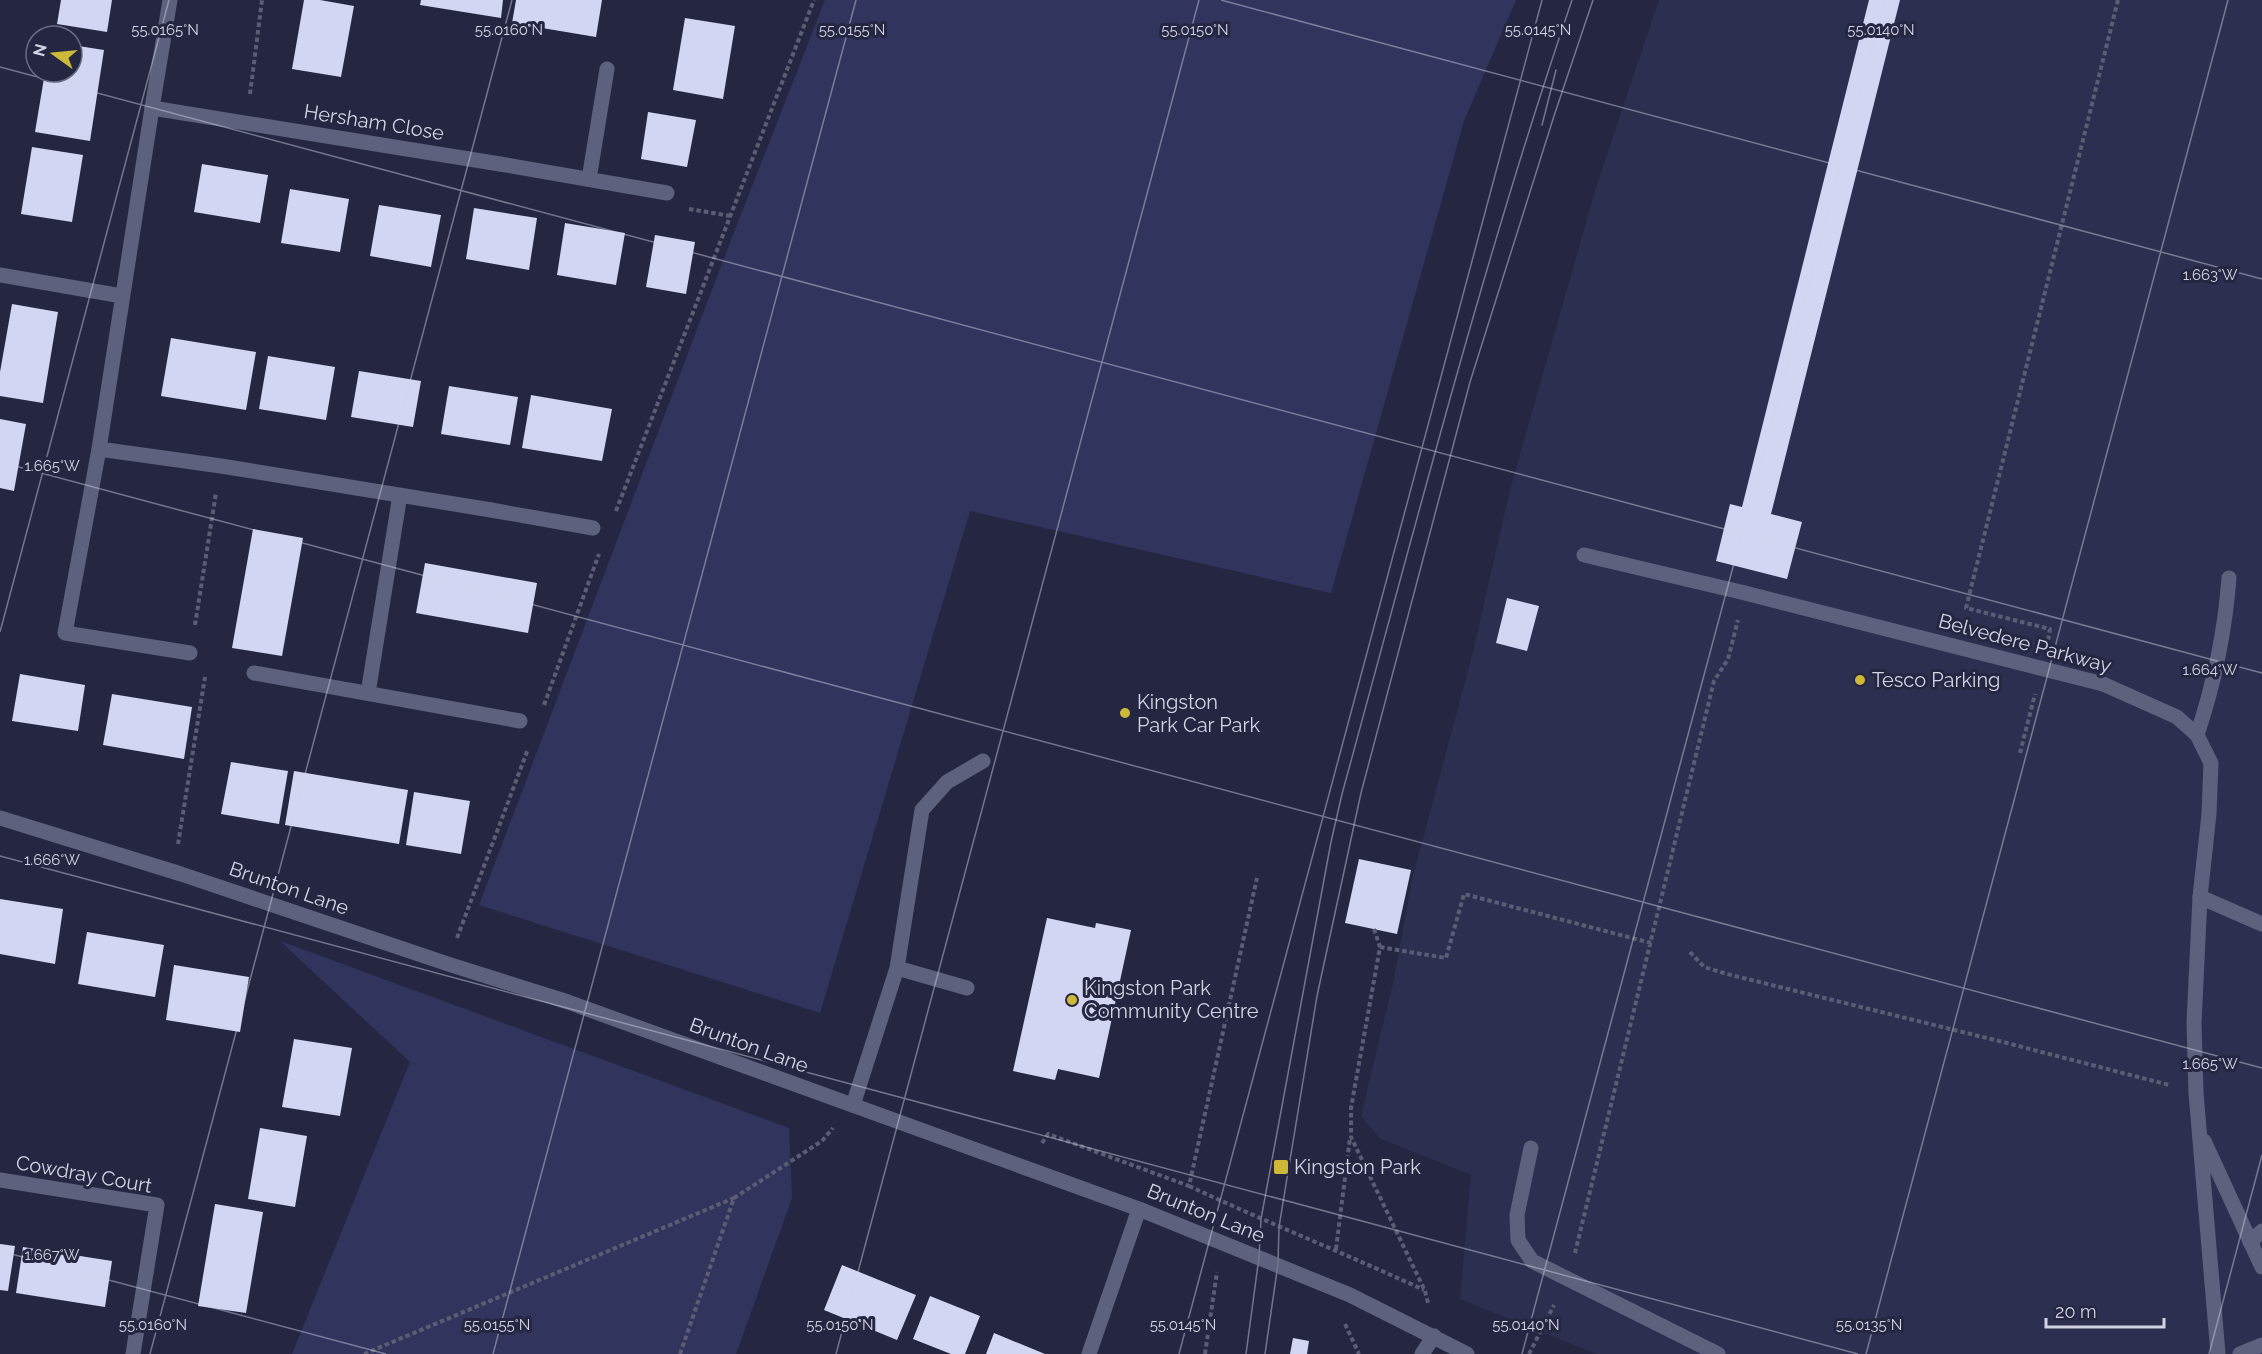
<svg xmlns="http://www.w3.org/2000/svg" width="2262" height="1354" viewBox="0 0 2262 1354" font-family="Raleway,sans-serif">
	<rect width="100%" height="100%" fill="#252742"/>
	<path fill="#2d2f50" d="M 1659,0 L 2262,0 L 2262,1354 L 1597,1354 L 1460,1299 L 1471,1175 L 1379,1138 L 1361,1116 L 1394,979 L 1412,880 L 1473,652 L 1510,490 L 1595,191 Z"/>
	<path fill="#31345c" d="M 825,0 L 1516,0 L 1464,121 L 1331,593 L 970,511 L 820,1013 L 479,905 L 724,258 Z
		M 280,941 L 789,1128 L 792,1198 L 736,1354 L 292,1354 L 410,1062 Z"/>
	<path fill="#d2d6f3" d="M 61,0 L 112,0 L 107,32 L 57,24 Z
		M 304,0 L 320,0 L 354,6 L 341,77 L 292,69 Z
		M 421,0 L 503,0 L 501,18 L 420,5 Z
		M 516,0 L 602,0 L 596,37 L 512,23 Z
		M 1869,0 L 1900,0 L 1771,514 L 1802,522 L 1787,579 L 1716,561 L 1730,504 L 1742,507 Z
		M 685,18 L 735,26 L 723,99 L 673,90 Z
		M 72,45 L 104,50 L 90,141 L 35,132 L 45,72 L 72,72 Z
		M 648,112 L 696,120 L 687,167 L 641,159 Z
		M 32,147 L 83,155 L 72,222 L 21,214 Z
		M 202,164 L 268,175 L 260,223 L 194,212 Z
		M 290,189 L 349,199 L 340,252 L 281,243 Z
		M 379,205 L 441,215 L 431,267 L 370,256 Z
		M 474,208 L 537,218 L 529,270 L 466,259 Z
		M 565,223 L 625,233 L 616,285 L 557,275 Z
		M 655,235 L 695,242 L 686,294 L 646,287 Z
		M 12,304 L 58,312 L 43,403 L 0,396 L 0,372 Z
		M 171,338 L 256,352 L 246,410 L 161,396 Z
		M 268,356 L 335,367 L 326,420 L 259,409 Z
		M 359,371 L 421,381 L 413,427 L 351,417 Z
		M 449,386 L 518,397 L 510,445 L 441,434 Z
		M 531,395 L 612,409 L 602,461 L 522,448 Z
		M 0,419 L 26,424 L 14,491 L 0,488 Z
		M 253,529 L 303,538 L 282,656 L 232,648 Z
		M 425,563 L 537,583 L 528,633 L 416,613 Z
		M 1507,598 L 1539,606 L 1527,651 L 1496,643 Z
		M 20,674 L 85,685 L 78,731 L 12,721 Z
		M 112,694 L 192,707 L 184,759 L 103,745 Z
		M 231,762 L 288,771 L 279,824 L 221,814 Z
		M 294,771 L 408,790 L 399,844 L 285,825 Z
		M 414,792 L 470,801 L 461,854 L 406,845 Z
		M 1359,859 L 1411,870 L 1397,934 L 1345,923 Z
		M 0,899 L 63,909 L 55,964 L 0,954 Z
		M 1047,918 L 1095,928 L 1096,923 L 1131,930 L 1099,1078 L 1058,1069 L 1055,1080 L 1013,1071 Z
		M 87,932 L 164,945 L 155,997 L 78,984 Z
		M 174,965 L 249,977 L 240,1032 L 166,1020 Z
		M 294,1039 L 352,1048 L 340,1116 L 282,1107 Z
		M 260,1128 L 307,1136 L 295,1207 L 248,1199 Z
		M 215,1204 L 263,1212 L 246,1313 L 198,1306 Z
		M 0,1244 L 15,1246 L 8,1291 L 0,1290 Z
		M 23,1247 L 112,1261 L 105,1307 L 16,1293 Z
		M 842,1265 L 916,1295 L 897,1340 L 824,1310 Z
		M 930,1296 L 980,1316 L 965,1354 L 951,1354 L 913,1339 Z
		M 994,1333 L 1045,1354 L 986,1354 Z
		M 1293,1338 L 1309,1341 L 1307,1354 L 1290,1354 Z"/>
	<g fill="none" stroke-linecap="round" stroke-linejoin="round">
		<path stroke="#5b5d75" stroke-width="4" stroke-dasharray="4.5 3" stroke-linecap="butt" d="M 250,94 L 262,0
			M 689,209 L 730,216
			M 616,511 L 814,0
			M 195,625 L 216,493
			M 2048,640 L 2050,629 L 1966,608 L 2118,0
			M 544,705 L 599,554
			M 2020,753 L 2035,694
			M 178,844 L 205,677
			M 1374,929 L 1380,947 L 1351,1108 L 1351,1137 L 1425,1291 L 1428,1303
			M 457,938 L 528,749
			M 1380,947 L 1446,958 L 1464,894 L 1651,943
			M 1690,952 L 1704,967 L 1727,974 L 2003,1042 L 2169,1085
			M 1042,1143 L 1048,1134 L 1189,1186 L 1257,878
			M 1189,1186 C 1266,1222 1346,1254 1424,1290
			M 1336,1249 L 1350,1138
			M 1575,1253 L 1714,681 L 1728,659 L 1738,620
			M 1345,1324 L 1359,1354
			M 364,1354 L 734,1198
			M 680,1354 L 734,1198 L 822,1141 L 833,1128
			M 1205,1354 L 1217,1272
			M 1529,1354 L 1554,1305"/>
		<path stroke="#5d617d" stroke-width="15" d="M 152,108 L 170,0
			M 500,164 L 667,193
			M 589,179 L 607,69
			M 99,449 L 65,633 L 190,653
			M 491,510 L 593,528
			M 1584,555 L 1745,593 L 2103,684
			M 2197,735 C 2214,684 2225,632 2229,578
			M 2200,897 L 2262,924
			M 1531,1148 L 1517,1215 L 1518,1240 L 1532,1261 L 1718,1354
			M 2250,1242 L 2262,1231
			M 1089,1354 L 1139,1209
			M 1422,1354 L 1434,1336"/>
		<path stroke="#5d617d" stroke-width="15" d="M 0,275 L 122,296
			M 491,510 L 221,466 L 99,449 L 152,108 L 500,164
			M 254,673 L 520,721
			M 2103,684 L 2177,717 L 2197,735 L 2211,763 L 2209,814 L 2200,897 L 2194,1023 L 2196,1093 L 2218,1354
			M 368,693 L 400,495
			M 897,968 L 967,988
			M 853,1105 L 897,968 L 922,810 L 947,782 L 983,761
			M 2204,1141 L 2262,1267
			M 0,1180 L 157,1205 L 133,1354
			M 2240,1354 L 2262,1345"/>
		<path stroke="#5d617d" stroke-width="15" d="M 0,818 L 181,874 L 448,964 L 568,1002 L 1139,1209 L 1350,1295 L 1467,1354"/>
		<path stroke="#74768d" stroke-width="1.5" d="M 1542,125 L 1556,70
			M 1246,1354 L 1259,1257 L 1261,1219 L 1331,842 L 1342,794 C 1415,528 1483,261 1572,0
			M 1265,1354 L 1278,1264 L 1279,1227 L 1317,996 L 1361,793 L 1470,382 L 1554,116 L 1593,0"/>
	</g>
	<path fill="none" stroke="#d2d4e6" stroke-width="1.5" stroke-opacity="0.45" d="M 1221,0 L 2262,279M 0,67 L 2262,673M 0,462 L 2262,1068M 0,632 L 169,0M 0,856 L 1858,1354M 0,1251 L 386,1354M 150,1354 L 512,0M 493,1354 L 856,0M 836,1354 L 1199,0M 1179,1354 L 1542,0M 1522,1354 L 1885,0M 1866,1354 L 2228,0M 2209,1354 L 2262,1155"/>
	<g fill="#ceb837" stroke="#252742" stroke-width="2">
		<circle cx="1860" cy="680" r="6"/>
		<circle cx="1125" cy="713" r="6"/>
		<circle cx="1072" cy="1000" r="6"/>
		<rect x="1273" y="1159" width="16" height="16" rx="3"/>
	</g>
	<g text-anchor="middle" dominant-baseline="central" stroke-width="6" stroke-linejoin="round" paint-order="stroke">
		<g font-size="20" fill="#d2d4e6" stroke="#252742">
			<text transform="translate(374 122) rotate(9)">Hersham Close</text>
			<text transform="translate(2025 643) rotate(15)">Belvedere Parkway</text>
			<text transform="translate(289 888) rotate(19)">Brunton Lane</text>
			<text transform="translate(749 1045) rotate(20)">Brunton Lane</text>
			<text transform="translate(84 1174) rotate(10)">Cowdray Court</text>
			<text transform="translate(1206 1213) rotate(22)">Brunton Lane</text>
		</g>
		<g font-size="20" fill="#d2d4e6" stroke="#252742" text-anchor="start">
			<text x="1872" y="680">Tesco Parking</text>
			<text x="1137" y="702">Kingston<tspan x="1137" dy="23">Park Car Park</tspan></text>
			<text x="1084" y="988">Kingston Park<tspan x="1084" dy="23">Community Centre</tspan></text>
			<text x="1294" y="1167">Kingston Park</text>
		</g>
	</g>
	<g font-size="15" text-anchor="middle" fill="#d2d4e6" stroke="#252742" stroke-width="6" stroke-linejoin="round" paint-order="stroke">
		<text x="1538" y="35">55.0145°N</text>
		<text x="1881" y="35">55.0140°N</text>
		<text x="165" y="35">55.0165°N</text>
		<text x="509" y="35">55.0160°N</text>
		<text x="852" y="35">55.0155°N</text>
		<text x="1195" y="35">55.0150°N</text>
		<text x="2210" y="280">1.663°W</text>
		<text x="52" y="471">1.665°W</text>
		<text x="2210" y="675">1.664°W</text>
		<text x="52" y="865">1.666°W</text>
		<text x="2210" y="1069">1.665°W</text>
		<text x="52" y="1260">1.667°W</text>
		<text x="153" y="1330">55.0160°N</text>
		<text x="497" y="1330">55.0155°N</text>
		<text x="840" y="1330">55.0150°N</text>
		<text x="1183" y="1330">55.0145°N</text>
		<text x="1526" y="1330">55.0140°N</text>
		<text x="1869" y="1330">55.0135°N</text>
	</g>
	<g transform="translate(54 54) rotate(285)"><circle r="28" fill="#252742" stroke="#6a6c84" stroke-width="1.5"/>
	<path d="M0-4.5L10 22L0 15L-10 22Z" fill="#ceb837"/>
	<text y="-9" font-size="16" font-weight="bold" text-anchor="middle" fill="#d2d4e6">N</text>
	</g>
	<path d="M2046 1318v9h118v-9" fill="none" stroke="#d2d4e6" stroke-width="3"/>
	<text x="2055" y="1318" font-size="18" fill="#d2d4e6" stroke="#252742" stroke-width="4.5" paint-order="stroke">20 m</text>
</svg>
